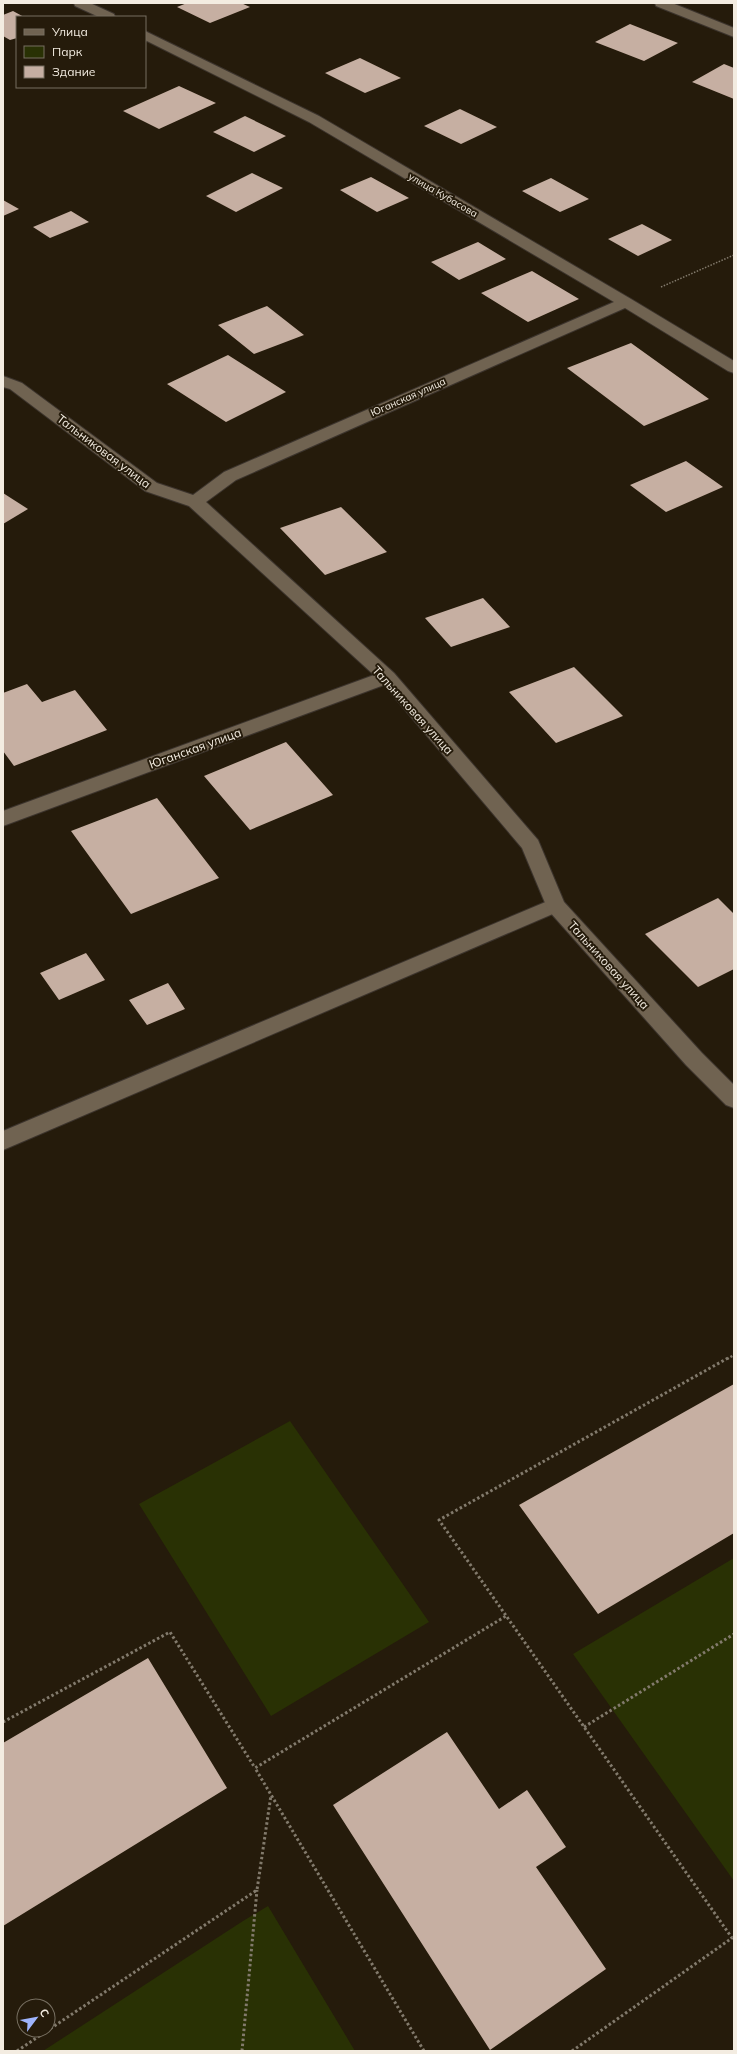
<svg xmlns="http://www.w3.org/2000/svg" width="737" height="2054" viewBox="0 0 737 2054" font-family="Mulish,sans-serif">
	<rect width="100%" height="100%" fill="#251b0b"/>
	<path fill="#293104" d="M 290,1421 L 429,1622 L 271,1716 L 139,1504 Z
		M 734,1558 L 734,1881 L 573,1654 Z
		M 268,1906 L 355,2051 L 43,2051 L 243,1921 Z"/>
	<path fill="#c6afa2" d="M 187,3 L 241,3 L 250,7 L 210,23 L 177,7 Z
		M 13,11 L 24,17 L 17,17 L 17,38 L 10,40 L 3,36 L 3,15 Z
		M 630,24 L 678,43 L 644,61 L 595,42 Z
		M 360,58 L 401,78 L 365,93 L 325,73 Z
		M 724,64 L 734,68 L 734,99 L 692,82 Z
		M 179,86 L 216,103 L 159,129 L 123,111 Z
		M 460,109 L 497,127 L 461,144 L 424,126 Z
		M 245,116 L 286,136 L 254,152 L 213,132 Z
		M 252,173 L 283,188 L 236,212 L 206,196 Z
		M 371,177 L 409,198 L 377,212 L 340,190 Z
		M 551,178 L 589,199 L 560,212 L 522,191 Z
		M 3,200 L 19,209 L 3,216 Z
		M 71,211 L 89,222 L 50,238 L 33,227 Z
		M 642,224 L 672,240 L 638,256 L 608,239 Z
		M 478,242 L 506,259 L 459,280 L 431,262 Z
		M 532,271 L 579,299 L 528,322 L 481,293 Z
		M 267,306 L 304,335 L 254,354 L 218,325 Z
		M 631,343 L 709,399 L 644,426 L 567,368 Z
		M 228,355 L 286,392 L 226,422 L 167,384 Z
		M 686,461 L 723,487 L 666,512 L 630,485 Z
		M 3,493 L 28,509 L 3,524 Z
		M 341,507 L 387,552 L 325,575 L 280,528 Z
		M 483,598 L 510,627 L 451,647 L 425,618 Z
		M 574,667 L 623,716 L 556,743 L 509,692 Z
		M 27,684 L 42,702 L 75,690 L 107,730 L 14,766 L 3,751 L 3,693 Z
		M 286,742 L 333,795 L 250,830 L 204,776 Z
		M 157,798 L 219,878 L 131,914 L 71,831 Z
		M 718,898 L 734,914 L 734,969 L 698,987 L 645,934 Z
		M 86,953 L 105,980 L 59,1000 L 40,973 Z
		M 168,983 L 185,1009 L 147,1025 L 129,1000 Z
		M 734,1384 L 734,1533 L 598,1614 L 519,1505 Z
		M 148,1658 L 227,1788 L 3,1926 L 3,1743 Z
		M 447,1732 L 499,1809 L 527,1790 L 566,1847 L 536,1867 L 606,1969 L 490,2050 L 333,1805 Z"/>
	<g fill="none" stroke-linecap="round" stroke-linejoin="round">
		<g stroke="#3c342d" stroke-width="2">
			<path id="lane" d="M 555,898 L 562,900 L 565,905 L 562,910 L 3,1150 L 3,1131 Z"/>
		</g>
		<g stroke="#3c342d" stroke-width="2">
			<path id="street" d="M 74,3 L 90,3 L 114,14 L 115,17 L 99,17 L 75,6 Z
				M 655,3 L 672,3 L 734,28 L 734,37 L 656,6 Z
				M 145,31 L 319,116 L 631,299 L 734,361 L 734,373 L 728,371 L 625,308 L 236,480 L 206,502 L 394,673 L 538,840 L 564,902 L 702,1053 L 734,1085 L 734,1108 L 726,1105 L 686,1065 L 548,910 L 522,848 L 384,685 L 3,826 L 3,811 L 374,675 L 189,506 L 145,491 L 10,389 L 3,387 L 3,376 L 22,383 L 157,483 L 193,495 L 224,472 L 614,302 L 309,122 L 145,40 Z"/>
		</g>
		<path stroke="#827a6c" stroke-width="1.5" stroke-dasharray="1.5 1.5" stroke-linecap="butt" d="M 661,287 L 734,255"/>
		<path stroke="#827a6c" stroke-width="2.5" stroke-dasharray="2 2" stroke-linecap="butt" d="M 727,1359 L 734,1355"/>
		<path stroke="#827a6c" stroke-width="3" stroke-dasharray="2.5 2.5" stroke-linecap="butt" d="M 728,1358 L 439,1520 L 732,1938 L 734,1937
			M 3,1722 L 170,1632 L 255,1768
			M 584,1727 L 734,1634
			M 17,2051 L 257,1890 L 271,1795
			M 242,2051 L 257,1890
			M 424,2051 L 255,1768 L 506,1616
			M 572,2051 L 732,1938"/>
		<use href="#lane" fill="#706351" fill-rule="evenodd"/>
		<use href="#street" fill="#706351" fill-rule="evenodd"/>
	</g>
	<g text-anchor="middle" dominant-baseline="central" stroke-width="4" stroke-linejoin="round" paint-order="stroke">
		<g font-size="10" fill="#f3ece1" stroke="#251b0b">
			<text transform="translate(443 195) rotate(30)">улица Кубасова</text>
			<text transform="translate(408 397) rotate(-24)">Юганская улица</text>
		</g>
		<g font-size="12" fill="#f3ece1" stroke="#251b0b">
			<text transform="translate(104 451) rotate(37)">Тальниковая улица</text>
			<text transform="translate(413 710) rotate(48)">Тальниковая улица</text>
			<text transform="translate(195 748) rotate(-20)">Юганская улица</text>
			<text transform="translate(609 965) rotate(48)">Тальниковая улица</text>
		</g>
	</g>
	<rect width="737" height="2054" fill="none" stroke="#f3ece1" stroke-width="8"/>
	<rect x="16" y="16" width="130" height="72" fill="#251b0b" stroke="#776f61"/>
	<rect x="24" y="29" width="20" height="6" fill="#706351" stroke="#776f61"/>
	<text x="52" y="36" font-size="12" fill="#f3ece1">Улица</text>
	<rect x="24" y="46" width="20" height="12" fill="#293104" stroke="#776f61"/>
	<text x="52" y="56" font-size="12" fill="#f3ece1">Парк</text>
	<rect x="24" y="66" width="20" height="12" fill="#c6afa2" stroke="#776f61"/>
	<text x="52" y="76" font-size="12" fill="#f3ece1">Здание</text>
	<g transform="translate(36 2018) rotate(58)"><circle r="19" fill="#251b0b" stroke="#776f61"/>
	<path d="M0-3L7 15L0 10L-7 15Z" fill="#9eb4fd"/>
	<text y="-6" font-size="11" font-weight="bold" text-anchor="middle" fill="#f3ece1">С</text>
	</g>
</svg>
